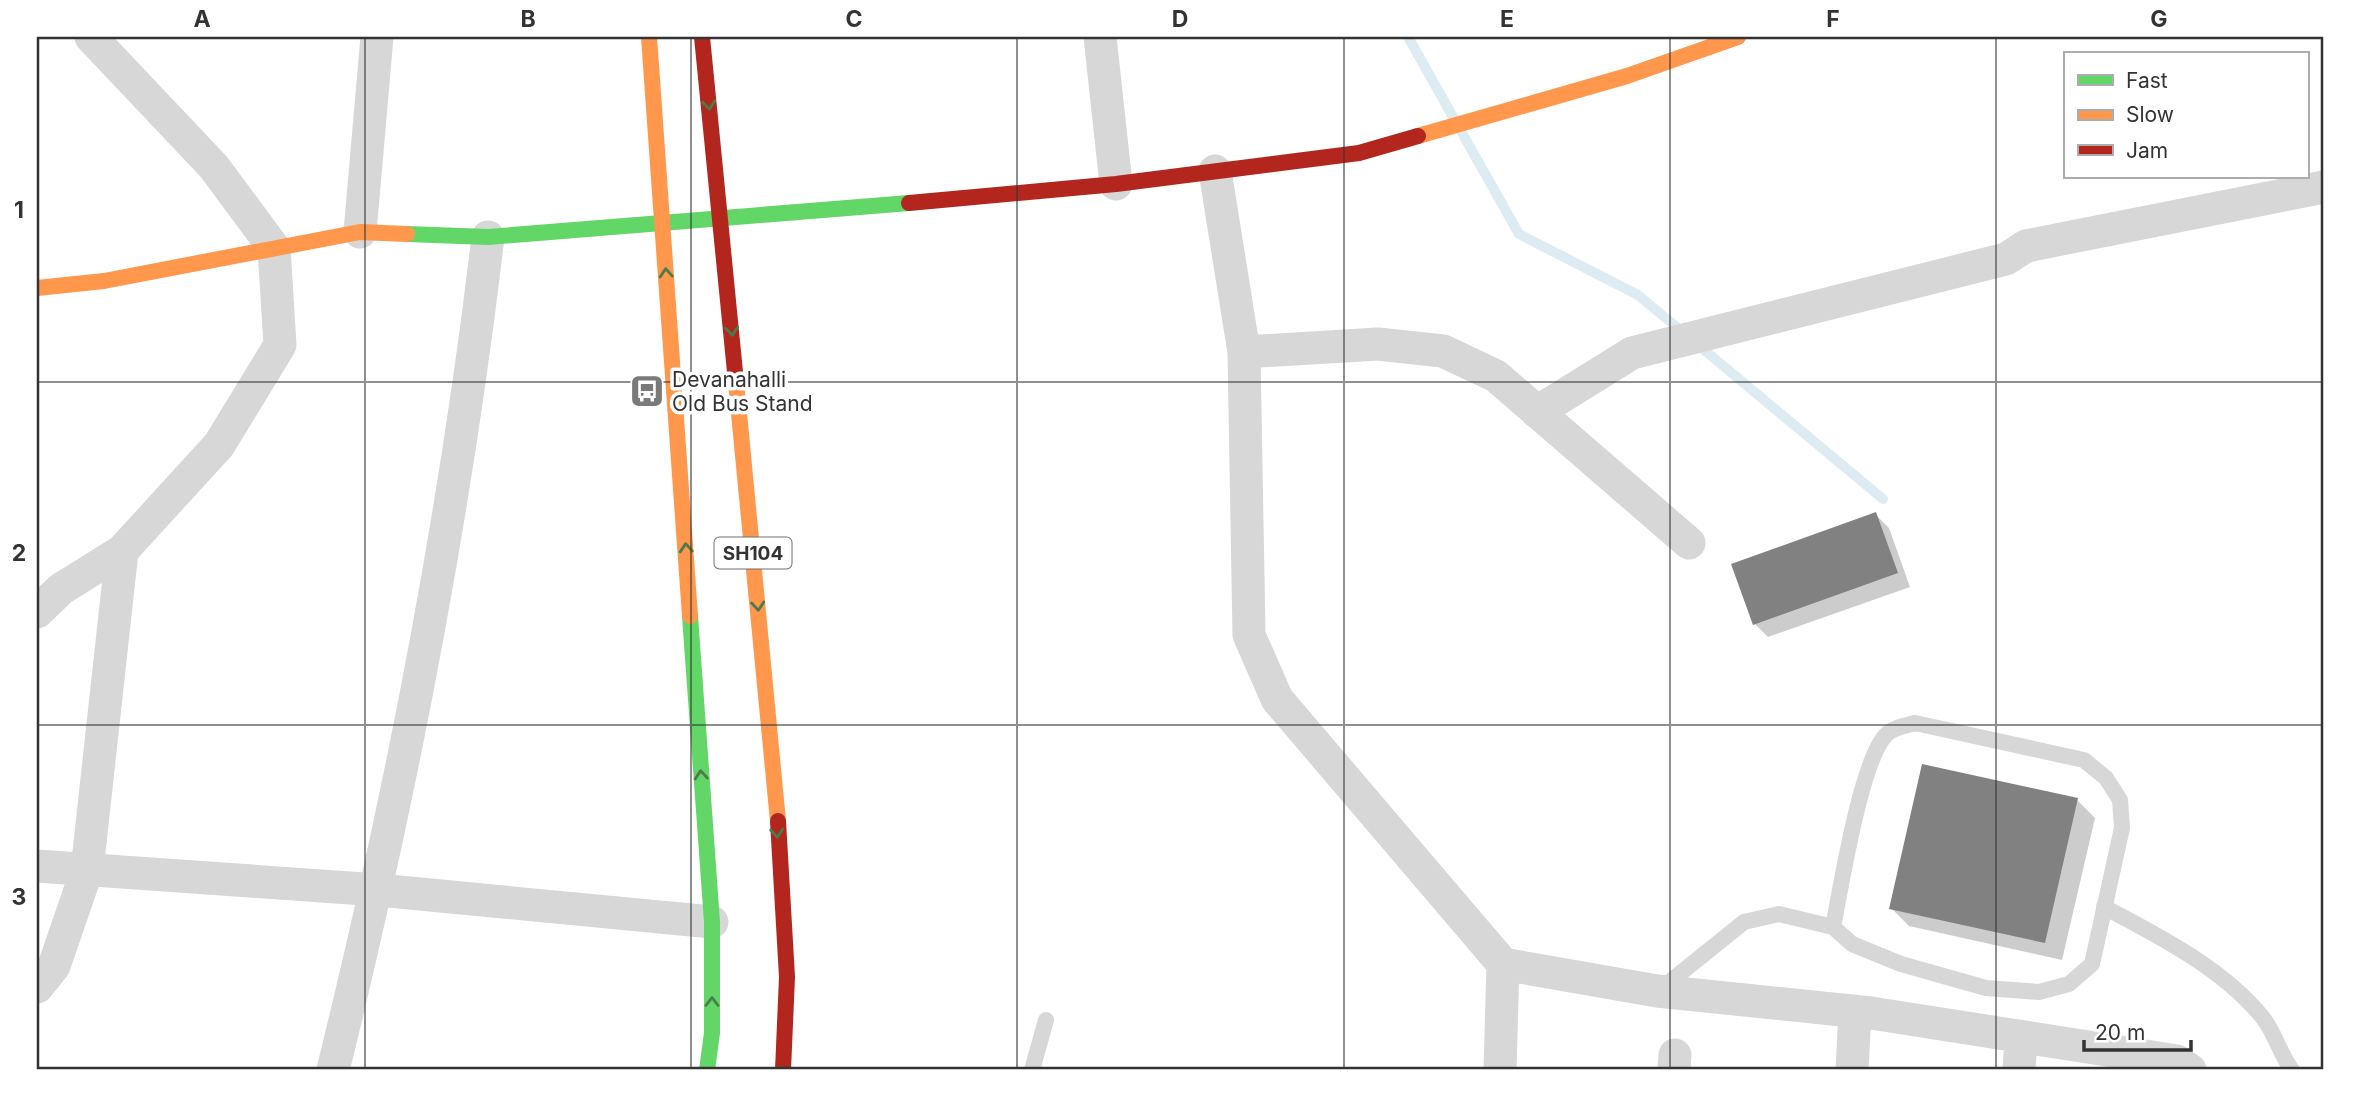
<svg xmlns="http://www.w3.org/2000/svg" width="2361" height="1107" viewBox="0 0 2361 1107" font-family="Inter,sans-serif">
	<rect width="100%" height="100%" fill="#fff"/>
	<path fill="#0003" d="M 1875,514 L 1889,528 L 1910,587 L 1768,637 L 1755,624 Z
		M 2077,800 L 2095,818 L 2062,960 L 1909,926 L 1891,908 Z"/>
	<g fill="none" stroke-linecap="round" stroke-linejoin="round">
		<path stroke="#ddebf3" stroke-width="10" d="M 1408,37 L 1519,234 L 1638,295 L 1685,334
			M 1697,344 L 1883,499"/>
	</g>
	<path fill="#818181" d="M 1876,512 L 1898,573 L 1753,625 L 1731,564 Z
		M 1922,764 L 2078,798 L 2045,943 L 1889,909 Z"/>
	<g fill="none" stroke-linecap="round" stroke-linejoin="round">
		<path stroke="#d7d7d7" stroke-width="16" d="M 2104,907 C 2159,936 2224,969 2263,1018 C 2275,1033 2280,1054 2292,1070
			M 1662,988 L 1744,922 L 1779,914 L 1833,927 L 1852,944 L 1901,964 L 1986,988 L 2039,992 L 2069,984 L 2092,964 L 2122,828 L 2120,800 L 2106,778 L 2084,760 L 1915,723 C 1905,726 1893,727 1886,735 C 1861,760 1841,887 1833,927
			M 1032,1070 L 1046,1020"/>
		<path stroke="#d7d7d7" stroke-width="33" d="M 1100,37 L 1116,184
			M 1215,171 L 1244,352 L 1249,635 L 1277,699 L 1503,964 L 1657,991 L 1871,1013 L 2177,1061 L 2190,1070
			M 360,232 L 377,37
			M 1244,352 L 1378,344 L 1443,351 L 1496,376 L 1689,543
			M 1537,412 L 1632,353 L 2006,259 L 2026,246 L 2324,187
			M 37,612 L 61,589 L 122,551 L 219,445 L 280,345 L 274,248 L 214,167 L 91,37
			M 37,866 L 378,890 L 712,922
			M 37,987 L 54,966 L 87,870 L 122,551
			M 333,1070 C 401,795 455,518 488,237
			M 1500,1070 L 1503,964
			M 1674,1070 L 1675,1055
			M 1852,1070 L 1855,1012
			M 2019,1070 L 2021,1037"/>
		<path stroke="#63d668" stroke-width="16" d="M 407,234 L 488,237 L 909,203
			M 690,616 L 712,922 L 712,1033 L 707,1070"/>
		<path stroke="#ff974d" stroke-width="16" d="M 649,37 L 690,616
			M 1418,136 L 1627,76 L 1738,37
			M 37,288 L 104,281 L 360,232 L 407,234
			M 736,382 L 778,821"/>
		<path stroke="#b3261e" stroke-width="16" d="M 702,37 L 736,382
			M 909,203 L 1116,184 L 1359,153 L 1418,136
			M 778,821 L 787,977 L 783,1070"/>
	</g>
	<defs><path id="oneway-chevron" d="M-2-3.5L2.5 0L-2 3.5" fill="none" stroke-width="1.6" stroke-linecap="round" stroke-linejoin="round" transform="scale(1.75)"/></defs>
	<g stroke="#497c4b">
		<use href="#oneway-chevron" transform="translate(709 105) rotate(84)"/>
		<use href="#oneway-chevron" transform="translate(666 273) rotate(-94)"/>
		<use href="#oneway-chevron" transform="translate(732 331) rotate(84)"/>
		<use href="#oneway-chevron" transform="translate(686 548) rotate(-94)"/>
		<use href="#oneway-chevron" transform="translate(758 606) rotate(85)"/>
		<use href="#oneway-chevron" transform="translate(701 775) rotate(-94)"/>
		<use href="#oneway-chevron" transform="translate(777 833) rotate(85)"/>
		<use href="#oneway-chevron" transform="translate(712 1002) rotate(-90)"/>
	</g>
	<path fill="none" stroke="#333" stroke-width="2" stroke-opacity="0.55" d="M 365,37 L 365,1070M 691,37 L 691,1070M 1017,37 L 1017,1070M 1344,37 L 1344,1070M 1670,37 L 1670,1070M 1996,37 L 1996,1070M 37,382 L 2324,382M 37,725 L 2324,725"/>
	<defs>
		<g id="bus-square" transform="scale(1.75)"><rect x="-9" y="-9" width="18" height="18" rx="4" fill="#7a7a7a" stroke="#fff"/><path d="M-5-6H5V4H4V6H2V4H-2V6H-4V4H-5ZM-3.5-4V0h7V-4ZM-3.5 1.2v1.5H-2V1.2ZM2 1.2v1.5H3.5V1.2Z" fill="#fff"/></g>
	</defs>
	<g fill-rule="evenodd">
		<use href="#bus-square" x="647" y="391"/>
	</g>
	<g text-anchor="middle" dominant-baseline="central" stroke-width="7" stroke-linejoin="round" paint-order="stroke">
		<rect fill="#fff" stroke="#707070" stroke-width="2" x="714.5" y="537.5" width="77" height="31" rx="5"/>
		<g font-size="19" font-weight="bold" fill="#333">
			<text x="753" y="553">SH104</text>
		</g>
		<g font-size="21" fill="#333" stroke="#fff" text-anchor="start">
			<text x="672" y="379">Devanahalli<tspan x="672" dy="24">Old Bus Stand</tspan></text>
		</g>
	</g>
	<rect width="2361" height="1107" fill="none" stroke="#ffffff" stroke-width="77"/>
	<rect x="2064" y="52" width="245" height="126" fill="#ffffff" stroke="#adadad" stroke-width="2"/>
	<rect x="2078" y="75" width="35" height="10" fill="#63d668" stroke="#adadad" stroke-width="2"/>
	<text x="2126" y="88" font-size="21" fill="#333333">Fast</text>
	<rect x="2078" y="110" width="35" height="10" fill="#ff974d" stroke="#adadad" stroke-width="2"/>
	<text x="2126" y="122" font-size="21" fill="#333333">Slow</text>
	<rect x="2078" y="145" width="35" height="10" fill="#b3261e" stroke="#adadad" stroke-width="2"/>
	<text x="2126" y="158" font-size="21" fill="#333333">Jam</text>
	<path d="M2084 1040v10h107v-10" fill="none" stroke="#333333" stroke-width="3.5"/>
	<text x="2095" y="1040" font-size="21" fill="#333333" stroke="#ffffff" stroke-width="5" paint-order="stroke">20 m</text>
	<rect x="38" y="38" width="2284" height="1030" fill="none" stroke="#333" stroke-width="2.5"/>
	<g font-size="23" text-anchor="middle" font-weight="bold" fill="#333">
		<text x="202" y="27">A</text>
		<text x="528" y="27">B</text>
		<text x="854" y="27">C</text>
		<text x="1180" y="27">D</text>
		<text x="1507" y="27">E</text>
		<text x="1833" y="27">F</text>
		<text x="2159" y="27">G</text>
		<text x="19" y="218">1</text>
		<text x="19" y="561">2</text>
		<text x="19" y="905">3</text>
	</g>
</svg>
